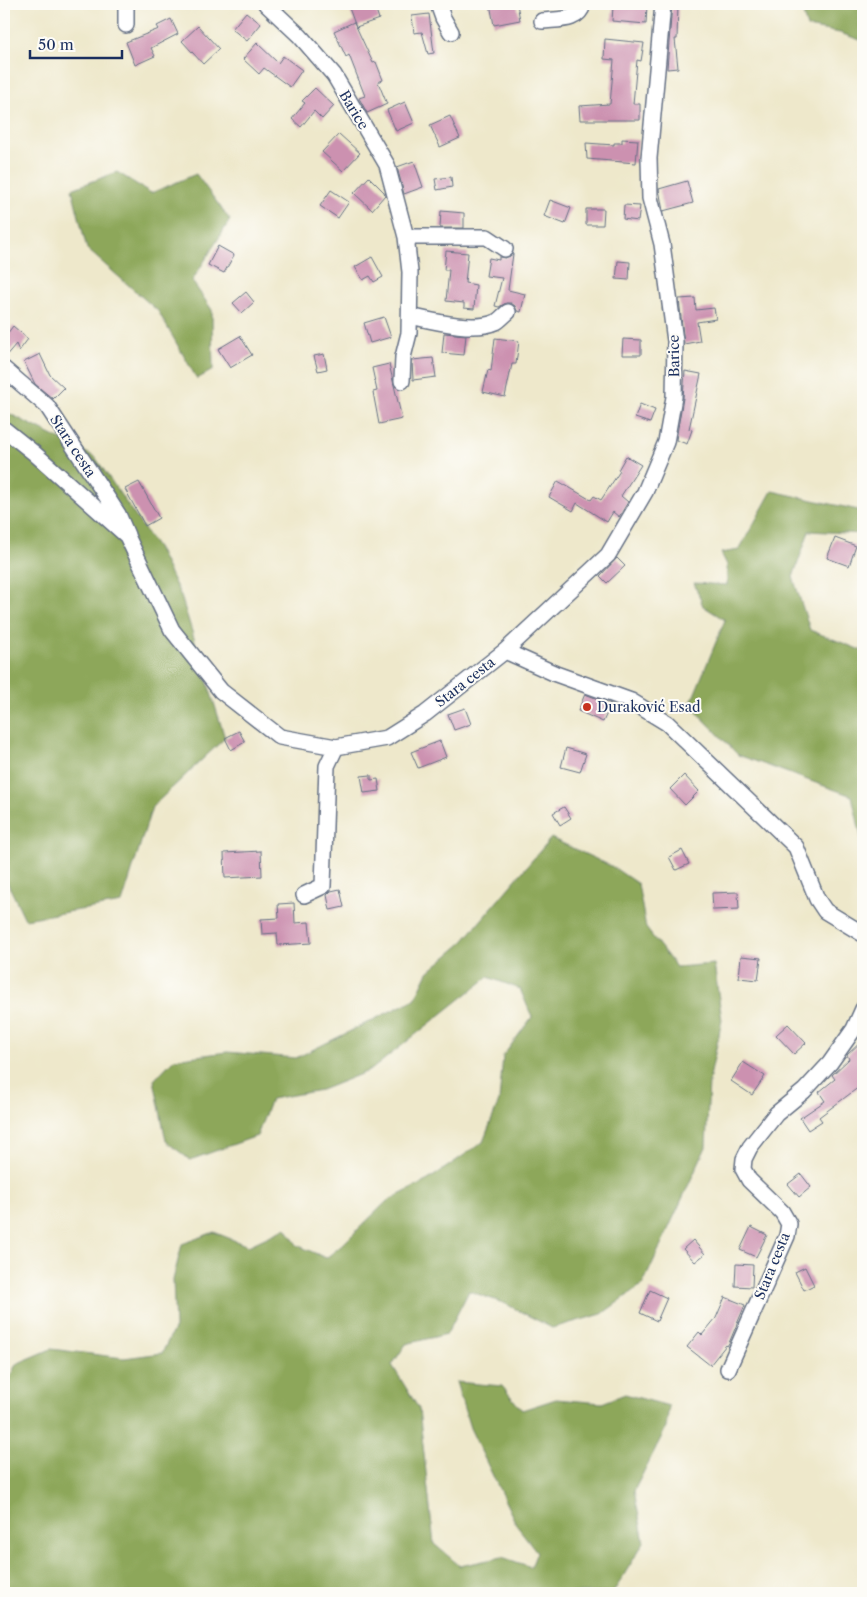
<svg xmlns="http://www.w3.org/2000/svg" width="867" height="1597" viewBox="0 0 867 1597" font-family="'Libre Caslon Text',serif">
	<rect width="100%" height="100%" fill="#fdfcf7"/>
	<filter id="ink" filterUnits="userSpaceOnUse"><feTurbulence type="fractalNoise" baseFrequency=".02" numOctaves="2"/><feDisplacementMap in="SourceGraphic" scale="10" xChannelSelector="R" yChannelSelector="G"/><feConvolveMatrix kernelMatrix="1 2 1 2 8 2 1 2 1" color-interpolation-filters="sRGB"/></filter>
	<filter id="wash" filterUnits="userSpaceOnUse"><feTurbulence type="fractalNoise" baseFrequency=".0096" numOctaves="4" result="noise"/><feDisplacementMap in="SourceGraphic" scale="20" xChannelSelector="R" yChannelSelector="G"/><feGaussianBlur stdDeviation="1.12" result="paint"/><feColorMatrix in="noise" values="0 0 0 0 0 0 0 0 0 0 0 0 0 0 0 0 0 1.4 0 .05"/><feComposite in="paint" operator="in"/></filter>
	<g filter="url(#wash)">
		<rect width="100%" height="100%" fill="#eee8cb"/>
		<path fill="#8da75a" stroke="#546b5c" d="M 800,4 L 863,4 L 863,41 L 840,33 L 807,27 Z
			M 117,172 L 151,193 L 196,174 L 230,220 L 192,281 L 212,310 L 213,370 L 197,379 L 158,311 L 87,249 L 72,189 Z
			M 4,411 L 95,457 L 159,551 L 181,596 L 225,738 L 152,807 L 122,903 L 25,919 L 4,876 Z
			M 772,491 L 863,511 L 863,534 L 809,531 L 793,577 L 810,630 L 863,651 L 863,846 L 852,796 L 738,755 L 690,705 L 725,620 L 703,606 L 694,583 L 727,585 L 727,565 L 721,553 L 739,550 Z
			M 551,838 L 613,867 L 638,884 L 646,928 L 676,967 L 714,964 L 722,1020 L 709,1082 L 706,1147 L 643,1284 L 602,1314 L 552,1328 L 506,1304 L 469,1291 L 447,1334 L 406,1344 L 392,1365 L 419,1409 L 434,1544 L 460,1566 L 502,1557 L 531,1567 L 537,1552 L 517,1526 L 470,1428 L 456,1382 L 502,1386 L 522,1410 L 556,1399 L 602,1403 L 625,1394 L 669,1406 L 666,1428 L 634,1491 L 644,1542 L 613,1593 L 4,1593 L 4,1390 L 16,1364 L 51,1349 L 124,1358 L 162,1353 L 175,1327 L 173,1280 L 182,1244 L 214,1232 L 248,1246 L 286,1228 L 297,1245 L 326,1258 L 341,1246 L 387,1201 L 428,1180 L 483,1142 L 499,1101 L 503,1056 L 532,1017 L 520,989 L 488,977 L 371,1070 L 321,1090 L 271,1099 L 257,1136 L 190,1160 L 166,1141 L 154,1080 L 174,1059 L 227,1052 L 296,1058 L 415,999 L 428,972 L 460,945 Z"/>
		<g id="blocks">
			<path fill="#cc91b0" d="M 361,4 L 374,4 L 379,19 L 356,27 L 349,8 Z
				M 490,4 L 517,4 L 520,20 L 494,25 Z
				M 620,4 L 647,4 L 646,24 L 612,21 L 613,6 L 620,6 Z
				M 672,4 L 678,4 L 677,39 L 675,39 L 678,68 L 667,69 Z
				M 246,12 L 261,24 L 247,41 L 232,29 Z
				M 429,14 L 434,53 L 428,54 L 422,32 L 414,33 L 412,16 Z
				M 171,19 L 178,34 L 151,48 L 155,56 L 135,65 L 126,42 L 159,29 L 157,26 Z
				M 354,22 L 373,63 L 376,62 L 383,80 L 378,82 L 387,104 L 367,113 L 359,98 L 365,96 L 349,55 L 346,57 L 334,31 Z
				M 198,26 L 219,49 L 203,64 L 182,41 Z
				M 605,39 L 644,43 L 641,61 L 637,60 L 633,104 L 640,104 L 640,120 L 580,120 L 579,106 L 610,104 L 614,60 L 604,59 Z
				M 257,43 L 278,63 L 283,56 L 302,70 L 290,87 L 264,68 L 259,74 L 243,59 Z
				M 315,88 L 334,106 L 322,119 L 314,111 L 301,127 L 292,119 L 305,103 L 302,101 Z
				M 405,102 L 414,123 L 396,131 L 387,110 Z
				M 450,116 L 460,138 L 440,147 L 430,125 Z
				M 339,134 L 360,153 L 343,171 L 322,152 Z
				M 622,139 L 638,140 L 636,163 L 587,159 L 586,143 L 614,145 L 614,143 L 622,143 Z
				M 414,161 L 423,187 L 404,194 L 397,167 Z
				M 369,177 L 384,192 L 385,195 L 372,210 L 354,193 Z
				M 451,177 L 452,187 L 437,190 L 435,179 Z
				M 687,181 L 693,203 L 663,211 L 659,189 Z
				M 331,190 L 349,202 L 338,218 L 320,206 Z
				M 550,200 L 571,208 L 565,224 L 544,216 Z
				M 624,205 L 640,206 L 638,221 L 623,219 Z
				M 586,209 L 604,209 L 603,225 L 586,225 Z
				M 441,211 L 464,213 L 464,228 L 440,228 Z
				M 218,246 L 234,255 L 224,273 L 208,265 Z
				M 446,251 L 468,253 L 465,283 L 476,285 L 474,309 L 464,308 L 464,303 L 446,301 L 449,270 L 444,270 Z
				M 513,254 L 508,290 L 525,294 L 521,312 L 517,311 L 515,306 L 511,303 L 506,303 L 499,307 L 495,306 L 502,278 L 486,276 L 489,258 L 499,260 L 499,257 L 505,258 Z
				M 372,257 L 383,277 L 374,282 L 370,276 L 363,280 L 355,267 Z
				M 618,261 L 630,262 L 629,280 L 616,279 Z
				M 246,292 L 254,302 L 242,313 L 233,303 Z
				M 695,298 L 696,310 L 714,308 L 716,319 L 697,322 L 700,341 L 684,344 L 679,299 Z
				M 384,317 L 391,337 L 370,343 L 364,323 Z
				M 13,326 L 28,339 L 19,351 L 16,344 L 4,358 L 4,338 Z
				M 444,333 L 466,335 L 464,355 L 442,353 Z
				M 240,336 L 252,355 L 230,368 L 218,349 Z
				M 495,338 L 519,341 L 516,364 L 512,364 L 505,397 L 483,392 L 488,370 L 491,371 Z
				M 623,339 L 641,340 L 641,355 L 622,355 Z
				M 40,354 L 50,375 L 64,388 L 53,399 L 35,384 L 24,362 Z
				M 324,354 L 327,369 L 318,371 L 314,356 Z
				M 433,358 L 436,377 L 413,380 L 412,360 Z
				M 389,364 L 402,419 L 379,424 L 373,392 L 377,391 L 372,368 Z
				M 685,371 L 701,374 L 689,429 L 692,430 L 687,444 L 676,440 L 683,398 Z
				M 640,404 L 655,410 L 650,423 L 635,418 Z
				M 626,456 L 641,465 L 621,496 L 628,502 L 619,517 L 613,512 L 607,522 L 577,503 L 573,511 L 549,497 L 558,481 L 591,500 L 594,496 L 601,500 L 620,471 L 618,470 Z
				M 139,482 L 159,518 L 145,526 L 125,489 Z
				M 835,538 L 856,546 L 849,566 L 827,558 Z
				M 617,558 L 625,566 L 607,583 L 600,576 Z
				M 585,694 L 611,704 L 603,722 L 578,711 Z
				M 465,708 L 471,724 L 454,730 L 448,714 Z
				M 239,731 L 245,742 L 231,750 L 225,738 Z
				M 440,741 L 446,757 L 418,768 L 411,752 Z
				M 566,748 L 586,754 L 580,772 L 561,767 Z
				M 371,775 L 371,780 L 378,779 L 380,791 L 364,793 L 361,776 Z
				M 684,775 L 699,791 L 685,805 L 670,789 Z
				M 564,807 L 571,818 L 560,825 L 553,813 Z
				M 682,850 L 689,864 L 676,870 L 669,857 Z
				M 261,851 L 262,876 L 225,878 L 224,853 Z
				M 340,889 L 344,907 L 330,910 L 327,895 L 331,891 Z
				M 738,892 L 739,909 L 713,910 L 712,893 Z
				M 294,903 L 295,923 L 309,922 L 311,943 L 278,945 L 277,933 L 262,934 L 261,919 L 279,918 L 278,904 Z
				M 741,956 L 761,958 L 758,980 L 739,978 Z
				M 788,1024 L 806,1043 L 794,1054 L 776,1035 Z
				M 863,1040 L 863,1084 L 819,1117 L 822,1121 L 808,1130 L 800,1118 L 825,1101 L 819,1092 L 835,1079 L 832,1075 L 849,1059 L 847,1055 Z
				M 743,1062 L 765,1076 L 752,1095 L 731,1081 Z
				M 801,1174 L 811,1187 L 799,1197 L 788,1184 Z
				M 751,1227 L 767,1235 L 756,1257 L 740,1250 Z
				M 693,1240 L 705,1254 L 695,1262 L 683,1249 Z
				M 736,1264 L 753,1265 L 752,1287 L 735,1286 Z
				M 805,1267 L 814,1285 L 804,1290 L 795,1272 Z
				M 650,1290 L 667,1298 L 657,1321 L 640,1313 Z
				M 725,1297 L 745,1305 L 729,1343 L 727,1346 L 726,1345 L 710,1365 L 687,1347 L 699,1332 L 702,1335 L 716,1318 Z"/>
		</g>
	</g>
	<g filter="url(#ink)">
		<use href="#blocks" fill-opacity="0" stroke="#657084" stroke-width="1"/>
		<g fill="none" stroke-linecap="round" stroke-linejoin="round">
			<g stroke="#657084" stroke-width="18">
				<path id="minor" d="M 266,4 L 300,36 L 334,75 L 387,165 L 406,237 L 410,272 L 409,333 L 403,357 L 402,381
					M 438,4 L 443,18 L 451,32
					M 542,21 C 558,19 579,22 583,4
					M 126,25 L 126,4
					M 406,237 L 487,237 L 505,249
					M 410,316 C 433,321 474,332 496,322 C 500,320 504,315 508,312
					M 4,369 L 47,406 L 118,514 L 127,535
					M 4,429 L 34,453 L 127,536 L 172,630 L 221,691 L 280,737 L 336,747 L 387,738 L 425,714 L 505,651 L 556,674 L 631,701 L 667,723 L 796,847 L 817,899 L 825,911 L 863,934
					M 505,651 L 608,555 L 645,492 L 666,442 L 674,397 L 675,341 L 662,244 L 650,198 L 649,158 L 663,4
					M 304,895 L 323,886 L 327,766 L 336,747
					M 728,1369 L 787,1236 L 789,1224 L 782,1212 L 749,1180 L 743,1169 L 744,1159 L 750,1147 L 776,1114 L 804,1091 L 830,1063 L 854,1029 L 863,1009"/>
			</g>
			<use href="#minor" stroke="#fff" stroke-width="15"/>
		</g>
	</g>
	<circle fill="#c8321e" stroke="#fdfcf7" stroke-width="2" cx="587" cy="707" r="5"/>
	<g text-anchor="middle" dominant-baseline="central" stroke-width="4" stroke-linejoin="round" paint-order="stroke">
		<g font-size="14" fill="#1b2f5e" stroke="#fdfcf7">
			<text transform="translate(354 110) rotate(59)">Barice</text>
			<text transform="translate(674 356) rotate(-91)">Barice</text>
			<text transform="translate(73 446) rotate(57)">Stara cesta</text>
			<text transform="translate(465 682) rotate(-38)">Stara cesta</text>
			<text transform="translate(772 1266) rotate(-68)">Stara cesta</text>
		</g>
		<g font-size="14" fill="#1b2f5e" stroke="#fdfcf7" text-anchor="start">
			<text x="597" y="707">Duraković Esad</text>
		</g>
	</g>
	<rect width="867" height="1597" fill="none" stroke="#fdfcf7" stroke-width="20"/>
	<path d="M30 50v8h92v-8" fill="none" stroke="#1b2f5e" stroke-width="2.5"/>
	<text x="38" y="50" font-size="15" fill="#1b2f5e" stroke="#fdfcf7" stroke-width="4" paint-order="stroke">50 m</text>
</svg>
